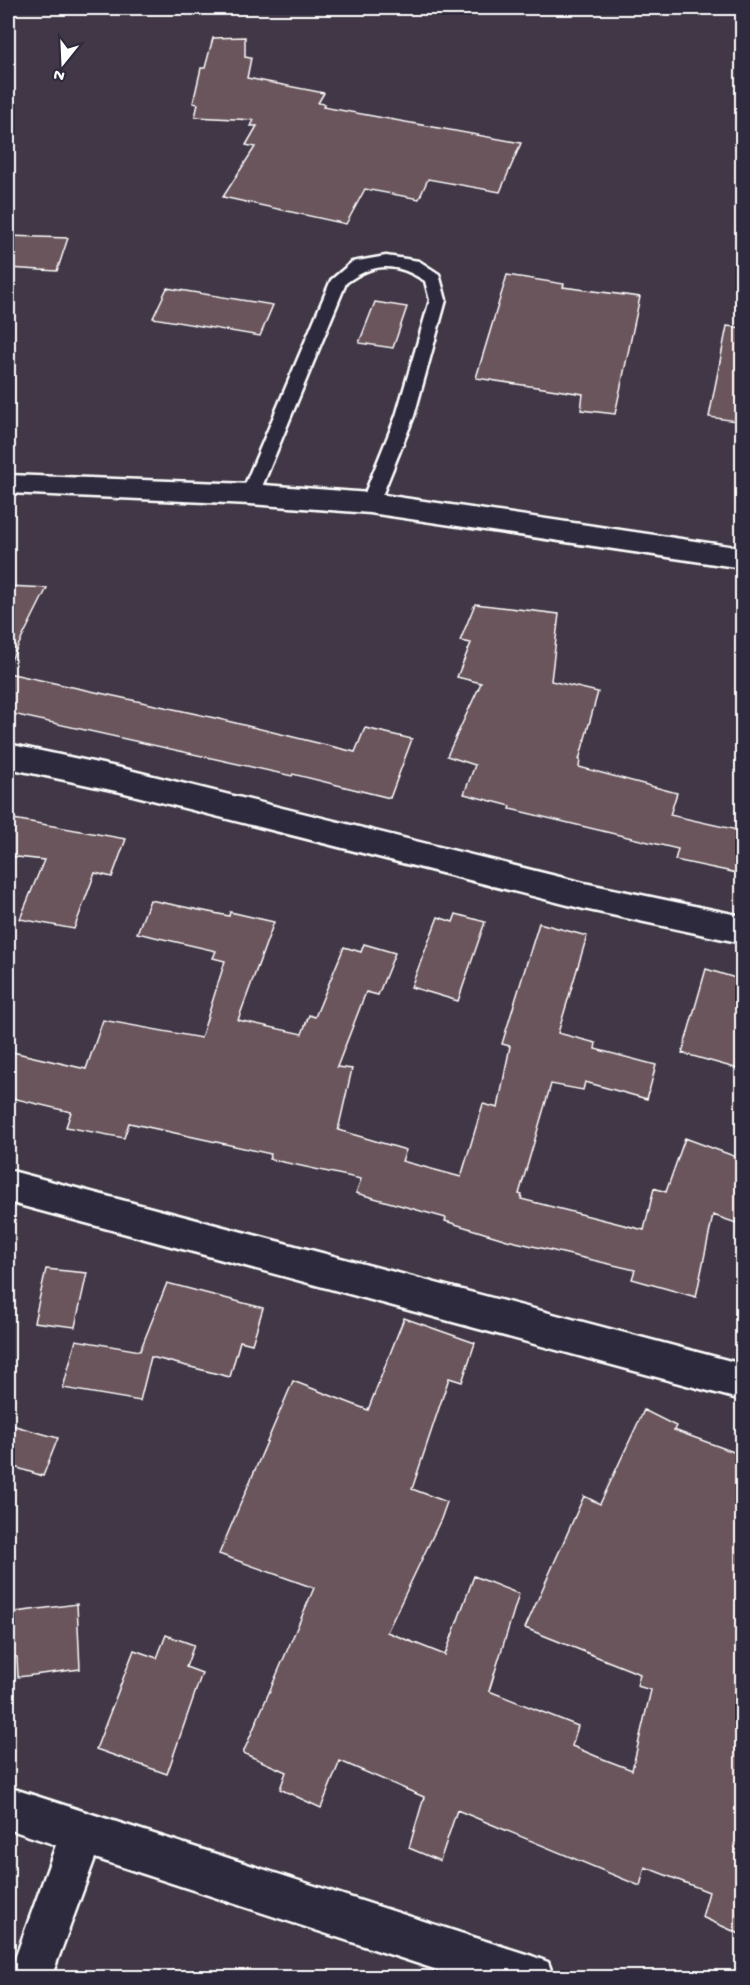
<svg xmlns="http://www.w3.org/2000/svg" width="750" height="1985" viewBox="0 0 750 1985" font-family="'Gochi Hand',sans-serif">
	<rect width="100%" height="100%" fill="#413746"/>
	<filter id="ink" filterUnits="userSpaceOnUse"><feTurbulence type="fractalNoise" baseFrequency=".0167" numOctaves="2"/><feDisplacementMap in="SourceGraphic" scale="12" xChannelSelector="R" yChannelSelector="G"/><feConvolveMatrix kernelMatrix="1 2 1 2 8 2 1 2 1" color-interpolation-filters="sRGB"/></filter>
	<g filter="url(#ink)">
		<path fill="#6b555b" stroke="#fff" stroke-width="1.5" d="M 245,37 L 245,57 L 251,58 L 247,78 L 324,93 L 318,103 L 325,104 L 323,107 L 521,143 L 500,192 L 428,179 L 419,199 L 365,189 L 346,224 L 223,197 L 255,147 L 246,145 L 257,126 L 251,126 L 254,120 L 195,117 L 198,104 L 193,103 L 201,68 L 205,68 L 213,38 Z
			M 8,236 L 68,238 L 57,271 L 8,268 Z
			M 507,275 L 564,284 L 563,287 L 640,297 L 615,414 L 581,410 L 583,394 L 476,378 Z
			M 167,288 L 273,305 L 260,336 L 153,318 Z
			M 375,302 L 407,307 L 393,348 L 359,343 Z
			M 727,326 L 742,328 L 742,422 L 709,417 Z
			M 8,586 L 47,588 L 8,666 Z
			M 475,604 L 559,614 L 551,681 L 598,692 L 579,760 L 580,760 L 579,767 L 677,793 L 670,815 L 742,831 L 742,874 L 675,860 L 678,849 L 510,809 L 511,806 L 464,794 L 475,765 L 447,756 L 481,683 L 457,677 L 471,643 L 460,641 Z
			M 8,673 L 215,718 L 355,752 L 365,728 L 412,739 L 390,798 L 293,774 L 292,776 L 8,713 Z
			M 8,818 L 126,839 L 112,877 L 95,873 L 74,929 L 20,919 L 44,860 L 8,856 Z
			M 150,900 L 229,916 L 230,912 L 274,922 L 238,1020 L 302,1034 L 309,1015 L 315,1017 L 344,947 L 361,952 L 364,944 L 395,953 L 378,995 L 366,992 L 337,1067 L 352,1069 L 338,1130 L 406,1150 L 402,1161 L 461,1177 L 483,1104 L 498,1108 L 510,1046 L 502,1044 L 539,923 L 587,936 L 558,1033 L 596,1043 L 595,1049 L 656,1065 L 647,1099 L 585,1082 L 583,1090 L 551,1084 L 519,1194 L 522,1195 L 521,1199 L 644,1230 L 654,1188 L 666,1192 L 685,1138 L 742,1159 L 742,1225 L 713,1215 L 696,1297 L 632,1279 L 635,1270 L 507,1240 L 445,1221 L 446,1218 L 356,1193 L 361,1179 L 269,1159 L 271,1154 L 129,1123 L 124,1138 L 66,1127 L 71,1112 L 8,1097 L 8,1051 L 86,1069 L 103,1020 L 201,1038 L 225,961 L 213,958 L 216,951 L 137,933 Z
			M 456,914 L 485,922 L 458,1001 L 411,987 L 438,917 L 453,922 Z
			M 706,969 L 742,980 L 742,1070 L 682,1053 Z
			M 46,1269 L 87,1273 L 75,1327 L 34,1322 Z
			M 167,1283 L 263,1308 L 252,1344 L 240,1341 L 230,1377 L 151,1357 L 140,1401 L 63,1388 L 76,1340 L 140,1351 Z
			M 404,1318 L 475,1343 L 462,1382 L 449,1378 L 412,1489 L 447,1502 L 441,1519 L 387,1632 L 445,1655 L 474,1576 L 519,1594 L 489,1691 L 578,1726 L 572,1746 L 598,1757 L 632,1770 L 651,1690 L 637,1686 L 640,1674 L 525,1628 L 584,1496 L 600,1504 L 644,1410 L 676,1426 L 674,1430 L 742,1455 L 742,1935 L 702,1917 L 709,1892 L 645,1867 L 640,1886 L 457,1810 L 440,1861 L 409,1848 L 424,1797 L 340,1761 L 321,1808 L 280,1789 L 286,1772 L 243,1753 L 314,1588 L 219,1554 L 293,1381 L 368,1410 Z
			M 8,1424 L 58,1438 L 43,1476 L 8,1465 Z
			M 77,1604 L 80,1669 L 18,1677 L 17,1657 L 8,1655 L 8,1613 Z
			M 166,1635 L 194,1645 L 186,1667 L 202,1673 L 167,1774 L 96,1749 L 134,1650 L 157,1658 Z"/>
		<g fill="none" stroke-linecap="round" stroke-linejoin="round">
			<g stroke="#fff" stroke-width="5">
				<path id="service" d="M 386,256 L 419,261 L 439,274 L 446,300 L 414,416 L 377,508 L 370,510 L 363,508 L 361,503 L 396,416 L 430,300 L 425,281 C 396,262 374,262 346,283 L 259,494 L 257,499 L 250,501 L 243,499 L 241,494 L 331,280 L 352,262 Z"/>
			</g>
			<g stroke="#fff" stroke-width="5">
				<path id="minor" d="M 8,744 L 121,768 L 584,883 L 742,916 L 742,943 L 584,909 L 121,792 L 8,768 Z
					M 8,1170 L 742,1364 L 742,1400 L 8,1202 Z
					M 8,1787 L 532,1956 L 548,1962 L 554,1978 L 462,1978 L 95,1858 L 51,1978 L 8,1978 L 56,1845 L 8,1829 Z"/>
			</g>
			<g stroke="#fff" stroke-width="5">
				<path id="secondary" d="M 8,475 L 250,484 L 370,493 L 742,548 L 742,568 L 370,513 L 250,504 L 8,493 Z"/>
			</g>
			<use href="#service" fill="#2f2a3d" fill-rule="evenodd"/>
			<use href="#minor" fill="#2f2a3d" fill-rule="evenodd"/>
			<use href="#secondary" fill="#2f2a3d" fill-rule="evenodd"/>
		</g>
	</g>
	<rect width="750" height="1985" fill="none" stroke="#2f2a3d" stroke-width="30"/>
	<rect x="15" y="15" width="720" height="1955" fill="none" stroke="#fff" stroke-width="2" filter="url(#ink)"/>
	<g transform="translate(63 63) rotate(198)" stroke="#2f2a3d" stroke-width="4.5" paint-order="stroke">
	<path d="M0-4.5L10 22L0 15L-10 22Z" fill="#ffffff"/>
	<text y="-9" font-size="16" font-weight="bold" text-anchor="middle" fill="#ffffff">N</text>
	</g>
</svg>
